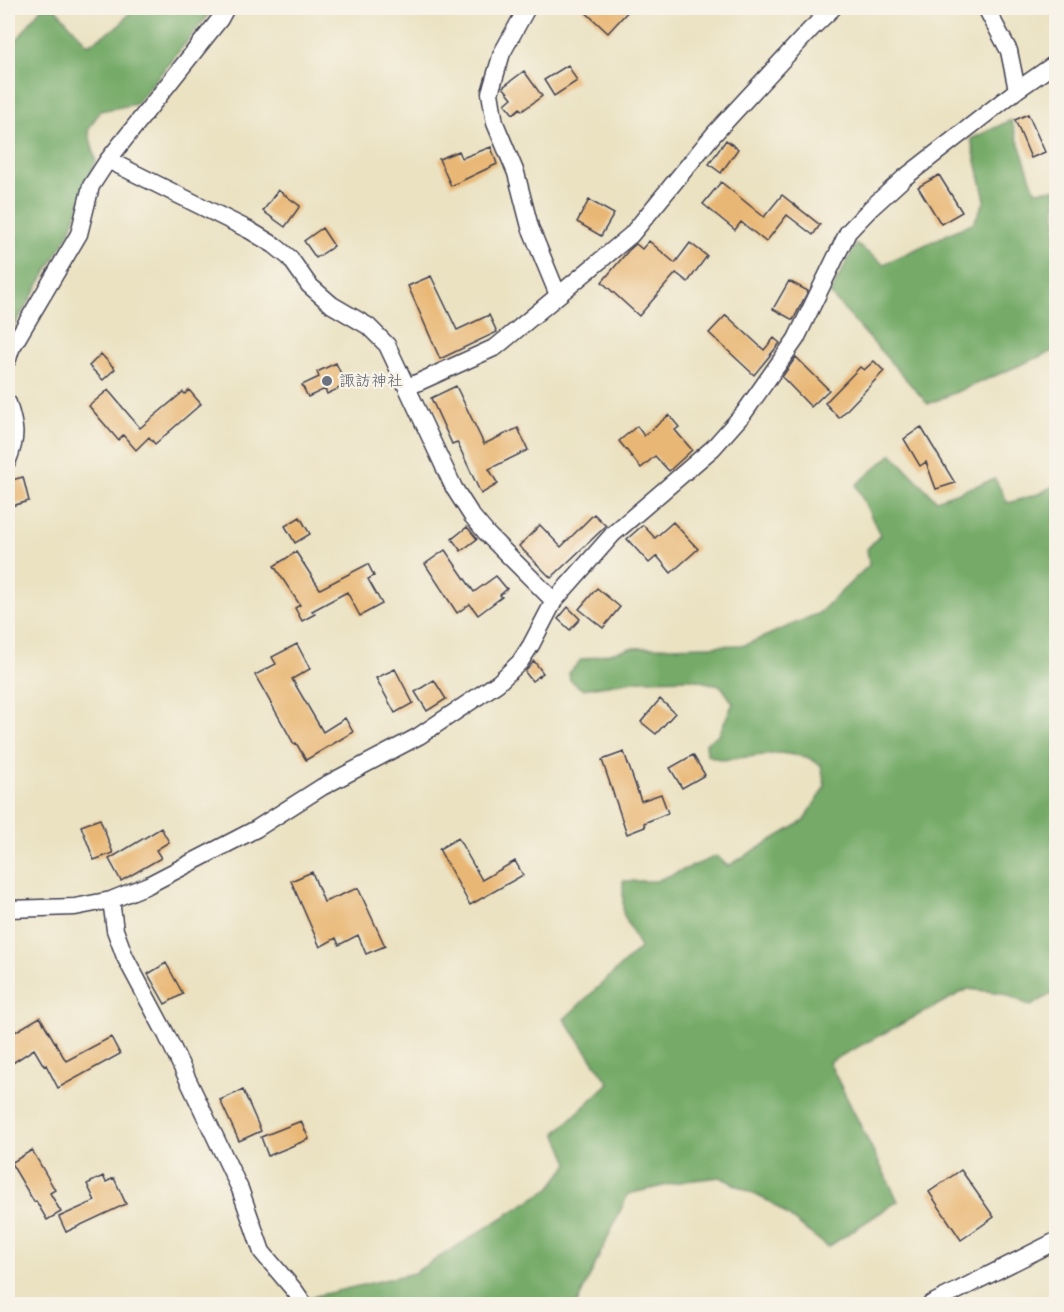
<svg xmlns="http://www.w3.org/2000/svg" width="1064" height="1312" viewBox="0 0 1064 1312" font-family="'Balsamiq Sans','Klee One',sans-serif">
	<rect width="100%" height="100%" fill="#f7f3e8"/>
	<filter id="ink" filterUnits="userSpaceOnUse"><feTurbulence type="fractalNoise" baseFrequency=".0167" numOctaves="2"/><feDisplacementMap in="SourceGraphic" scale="12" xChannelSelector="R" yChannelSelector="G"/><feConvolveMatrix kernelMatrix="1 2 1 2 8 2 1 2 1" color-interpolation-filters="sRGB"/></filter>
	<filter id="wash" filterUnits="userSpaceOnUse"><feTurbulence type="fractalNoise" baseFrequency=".008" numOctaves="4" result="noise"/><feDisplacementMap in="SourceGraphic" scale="24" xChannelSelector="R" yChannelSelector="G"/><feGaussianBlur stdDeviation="1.35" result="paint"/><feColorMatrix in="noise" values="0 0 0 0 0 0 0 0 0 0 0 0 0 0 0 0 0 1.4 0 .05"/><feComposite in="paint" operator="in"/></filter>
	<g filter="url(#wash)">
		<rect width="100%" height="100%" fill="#ebe2c2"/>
		<path fill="#74aa68" stroke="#4b6652" stroke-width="1.5" d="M 41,8 L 55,8 L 88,45 L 120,25 L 133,8 L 214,8 L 136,104 L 100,111 L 88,130 L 96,161 L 69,234 L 8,336 L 8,52 Z
			M 1011,120 L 1035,191 L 1056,189 L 1056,350 L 928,404 L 830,294 L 856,244 L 884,264 L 974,222 L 985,200 L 971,139 Z
			M 892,454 L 936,500 L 995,479 L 1008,503 L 1041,493 L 1056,484 L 1056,991 L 1031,1006 L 1003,993 L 968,989 L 829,1062 L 898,1201 L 828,1247 L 770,1202 L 720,1177 L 685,1181 L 628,1194 L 577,1304 L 311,1304 L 311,1297 L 414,1273 L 550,1188 L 569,1163 L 556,1133 L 609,1083 L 564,1019 L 640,948 L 623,913 L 623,881 L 656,881 L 717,856 L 728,866 L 804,821 L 825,786 L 821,765 L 807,757 L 780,753 L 722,760 L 707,755 L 706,743 L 719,734 L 733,703 L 721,686 L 692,679 L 640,680 L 582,689 L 570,680 L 569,673 L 581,660 L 630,648 L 745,645 L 819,613 L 869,565 L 867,549 L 880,535 L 856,485 Z"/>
		<g id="blocks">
			<path fill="#e9b775" d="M 581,8 L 631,8 L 608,33 Z
				M 568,65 L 577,81 L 554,96 L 544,80 Z
				M 524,71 L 542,96 L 522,111 L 520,108 L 513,114 L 505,104 L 512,98 L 503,87 Z
				M 1028,114 L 1045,152 L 1031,158 L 1015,120 Z
				M 726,140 L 738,149 L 721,173 L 709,164 Z
				M 491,147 L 497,164 L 451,186 L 439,159 L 459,151 L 462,158 Z
				M 939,175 L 962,212 L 941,224 L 918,187 Z
				M 721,182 L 764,217 L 782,195 L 820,225 L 813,235 L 787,215 L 766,242 L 741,222 L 735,230 L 703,204 Z
				M 278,190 L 300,206 L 285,227 L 263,211 Z
				M 589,200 L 614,214 L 601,236 L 577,222 Z
				M 322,228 L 334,246 L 316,258 L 304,241 Z
				M 649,241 L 675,263 L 690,243 L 707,256 L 688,282 L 676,273 L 639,316 L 602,282 L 628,251 L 636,244 L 642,249 Z
				M 431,276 L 457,330 L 489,315 L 497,332 L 440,359 L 408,286 Z
				M 789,281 L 808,291 L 793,320 L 773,309 Z
				M 726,315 L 764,350 L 774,338 L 780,343 L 754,375 L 709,333 Z
				M 101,354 L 115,369 L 103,380 L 89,366 Z
				M 796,357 L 829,390 L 811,407 L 782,377 Z
				M 874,361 L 884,371 L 839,418 L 825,403 L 860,367 L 864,370 Z
				M 336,363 L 346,385 L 327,394 L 325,389 L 308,397 L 302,385 L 319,377 L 317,372 Z
				M 456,386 L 484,444 L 518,428 L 528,450 L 489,469 L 498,484 L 481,494 L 457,442 L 452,444 L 431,398 Z
				M 108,390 L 140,428 L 183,392 L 185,394 L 189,390 L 201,404 L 155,444 L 149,437 L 136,450 L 123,435 L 118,440 L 89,406 Z
				M 669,415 L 679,427 L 675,430 L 692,450 L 669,471 L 655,456 L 641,468 L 619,441 L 637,426 L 644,436 Z
				M 921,427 L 955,483 L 936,489 L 926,462 L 920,466 L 904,439 Z
				M 23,477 L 29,501 L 8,507 L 8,481 Z
				M 594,514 L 606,526 L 551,578 L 519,546 L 540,525 L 561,547 Z
				M 300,517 L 310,534 L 295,543 L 285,526 Z
				M 673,522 L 698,549 L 671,573 L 657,556 L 649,563 L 627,539 L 643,525 L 655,538 Z
				M 467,527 L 477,539 L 461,551 L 452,539 Z
				M 445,550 L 474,592 L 496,576 L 507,589 L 500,595 L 502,597 L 478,615 L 470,604 L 457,613 L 425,564 Z
				M 296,552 L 320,589 L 368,564 L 374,576 L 368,579 L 382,604 L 360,616 L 347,592 L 312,611 L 315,614 L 302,621 L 295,608 L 300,605 L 274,566 Z
				M 597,588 L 620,607 L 603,628 L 579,609 Z
				M 568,607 L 580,619 L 570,630 L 558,619 Z
				M 297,644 L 310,669 L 292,679 L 323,732 L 345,718 L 353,732 L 306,760 L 296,743 L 294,744 L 255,675 L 276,664 L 272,657 Z
				M 534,661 L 543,673 L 532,681 L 525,672 Z
				M 395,669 L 413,703 L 395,713 L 376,678 Z
				M 434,680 L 446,699 L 427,711 L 415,692 Z
				M 660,699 L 675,713 L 656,734 L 641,722 Z
				M 624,752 L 641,801 L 661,794 L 668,813 L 644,823 L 645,827 L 627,834 L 602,760 Z
				M 693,755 L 705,775 L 682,788 L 670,768 Z
				M 100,819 L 113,853 L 94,860 L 81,826 Z
				M 161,828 L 169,842 L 156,850 L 161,858 L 121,881 L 109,859 Z
				M 458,838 L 482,880 L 515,861 L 523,875 L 470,905 L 439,849 Z
				M 312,872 L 324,902 L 358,888 L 385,946 L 366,954 L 358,935 L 339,945 L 336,938 L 320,947 L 291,881 Z
				M 166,963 L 183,994 L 165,1004 L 148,974 Z
				M 40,1017 L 66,1061 L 111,1037 L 120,1054 L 58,1088 L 46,1065 L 44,1066 L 34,1049 L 8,1066 L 8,1036 Z
				M 243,1090 L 261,1131 L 239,1141 L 220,1100 Z
				M 301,1121 L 309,1139 L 268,1156 L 261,1137 Z
				M 32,1150 L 55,1190 L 50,1193 L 61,1212 L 47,1220 L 36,1201 L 34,1202 L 11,1163 Z
				M 961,1170 L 994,1217 L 961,1240 L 929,1192 Z
				M 103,1176 L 106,1182 L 114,1178 L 126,1204 L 66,1232 L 59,1217 L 95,1201 L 87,1184 Z"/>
		</g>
	</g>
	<g filter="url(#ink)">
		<use href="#blocks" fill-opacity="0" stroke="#403f4f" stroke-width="1.5"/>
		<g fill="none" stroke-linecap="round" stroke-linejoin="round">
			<g stroke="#403f4f" stroke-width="19">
				<path id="minor" d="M 527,8 L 502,53 L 490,93 L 495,123 L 516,173 L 530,227 L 558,295
					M 986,8 L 1009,51 L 1017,90
					M 108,160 L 249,230 L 274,245 L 290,258 L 309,285 L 332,305 L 368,326 L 387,345 L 454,488 L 472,516 L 488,535 L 554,601
					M 8,359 L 11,349 L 79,234 L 91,186 L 108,160 L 220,19 L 226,8
					M 408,387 L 496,347 L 631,235 L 714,134 L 811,29 L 833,8
					M 8,403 C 15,426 18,436 8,460
					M 111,900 L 115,930 L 125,957 L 166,1034 L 240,1189 L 262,1252 L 295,1291 L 304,1304
					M 8,909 L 75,907 L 111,900 L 148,885 L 256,829 L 322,787 L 419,736 L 498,683 L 520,662 L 531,645 L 554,601 L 613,534 L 713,448 L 744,413 L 796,339 L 848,232 L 871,208 L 904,178 L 1017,90 L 1056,63
					M 931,1304 L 1056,1241"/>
			</g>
			<use href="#minor" stroke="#fff" stroke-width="16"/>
		</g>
	</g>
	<circle fill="#6b7280" stroke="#f7f3e8" stroke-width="2" cx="327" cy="381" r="6"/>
	<g text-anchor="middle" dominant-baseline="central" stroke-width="4.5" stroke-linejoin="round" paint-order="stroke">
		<g font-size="16" fill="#5b616d" stroke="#f7f3e8" text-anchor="start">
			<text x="339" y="381">諏訪神社</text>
		</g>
	</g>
	<rect width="1064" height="1312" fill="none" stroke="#f7f3e8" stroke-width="30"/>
</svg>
